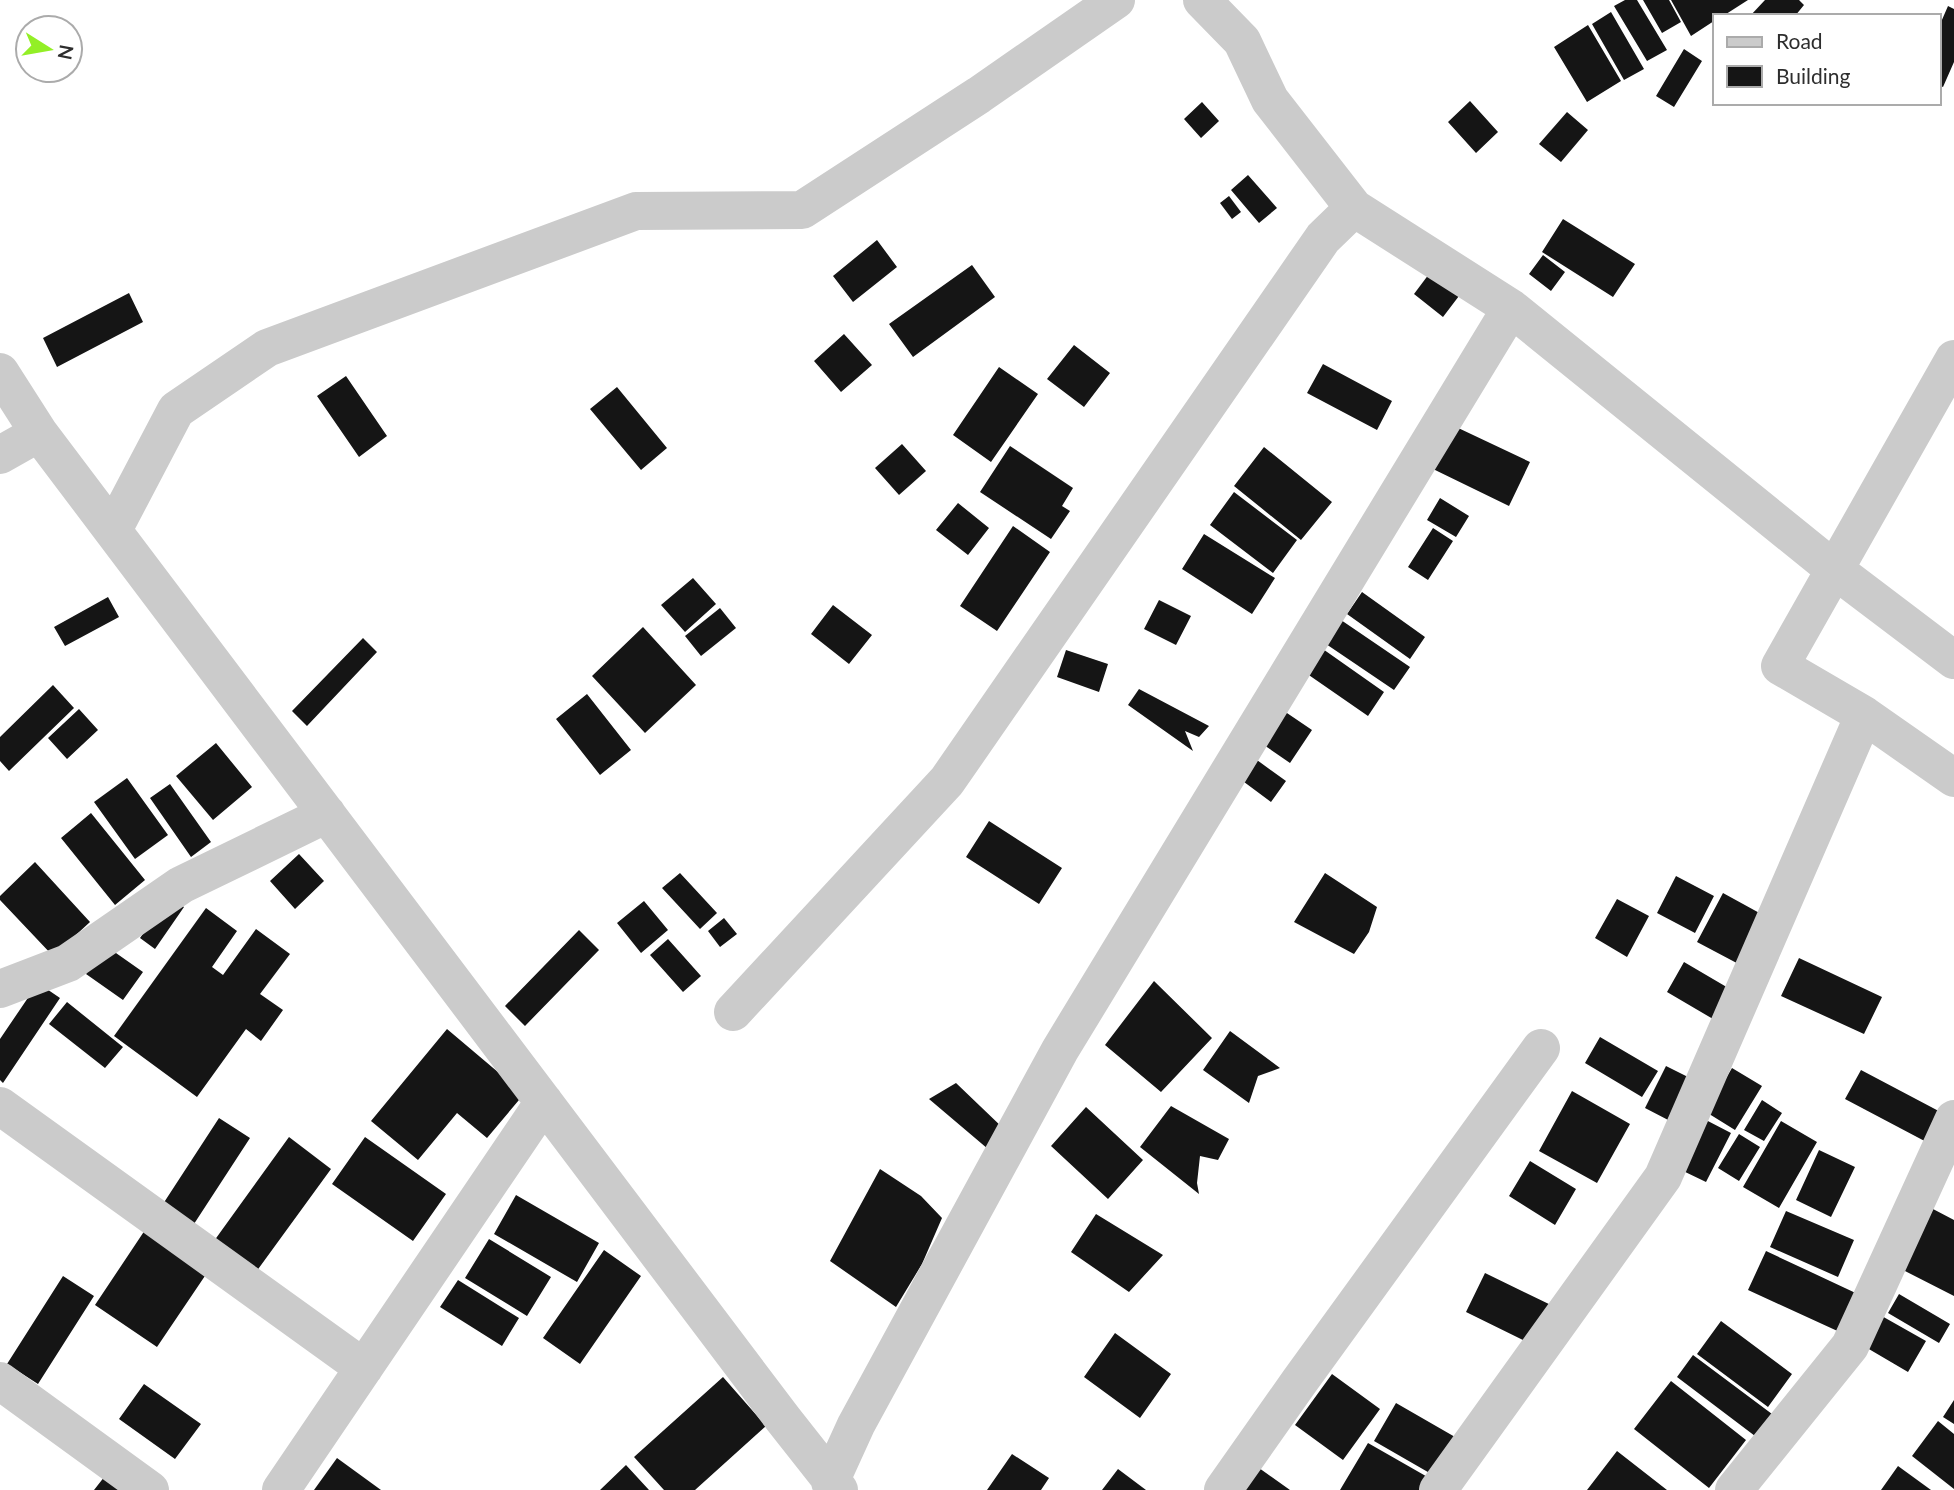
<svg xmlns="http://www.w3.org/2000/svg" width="1954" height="1490" viewBox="0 0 1954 1490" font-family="Lato,sans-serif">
	<rect width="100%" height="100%" fill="#fff"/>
	<path fill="#151515" d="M 1625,0 L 1637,0 L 1667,50 L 1647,61 L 1614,6 Z
		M 1643,0 L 1669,0 L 1681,22 L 1662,33 Z
		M 1671,0 L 1748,0 L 1723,16 L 1714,16 L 1714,21 L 1691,36 Z
		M 1765,0 L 1799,0 L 1804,5 L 1795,16 L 1750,16 Z
		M 1948,6 L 1954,9 L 1954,62 L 1943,87 L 1938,85 L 1938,29 Z
		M 1611,12 L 1644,69 L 1624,80 L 1592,24 Z
		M 1588,25 L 1621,81 L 1587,102 L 1554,47 Z
		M 1684,49 L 1702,61 L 1674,107 L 1656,96 Z
		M 1470,101 L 1498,132 L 1476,153 L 1448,122 Z
		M 1202,102 L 1219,121 L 1201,138 L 1184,119 Z
		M 1567,112 L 1588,130 L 1561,162 L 1539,144 Z
		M 1248,175 L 1277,208 L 1259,223 L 1231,190 Z
		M 1229,196 L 1241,212 L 1232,219 L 1220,203 Z
		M 1563,219 L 1635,264 L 1613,297 L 1542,252 Z
		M 877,240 L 897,267 L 853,302 L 833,276 Z
		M 1543,255 L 1565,272 L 1551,291 L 1529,274 Z
		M 972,265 L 995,297 L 913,357 L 889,324 Z
		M 1432,270 L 1462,292 L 1443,317 L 1414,294 Z
		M 129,293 L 143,322 L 57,367 L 43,338 Z
		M 844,334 L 872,365 L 841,392 L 814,361 Z
		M 1074,345 L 1110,373 L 1084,407 L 1047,379 Z
		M 1323,364 L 1392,401 L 1377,430 L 1307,393 Z
		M 999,367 L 1038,394 L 991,462 L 953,435 Z
		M 346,376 L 387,436 L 359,457 L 317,396 Z
		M 617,387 L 667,448 L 641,470 L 590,409 Z
		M 1454,426 L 1530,462 L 1509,506 L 1433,469 Z
		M 902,444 L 926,471 L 899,495 L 875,468 Z
		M 1010,446 L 1073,488 L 1062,506 L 1070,511 L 1051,539 L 980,492 Z
		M 1264,447 L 1332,502 L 1301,540 L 1234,486 Z
		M 1234,492 L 1297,540 L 1273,573 L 1210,525 Z
		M 1440,498 L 1469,516 L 1456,537 L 1427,520 Z
		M 958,503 L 989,528 L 968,555 L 936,530 Z
		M 1013,526 L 1050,552 L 997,631 L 960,606 Z
		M 1433,528 L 1453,541 L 1428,580 L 1408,567 Z
		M 1204,534 L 1275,578 L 1252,614 L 1182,569 Z
		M 693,578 L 716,604 L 685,632 L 661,605 Z
		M 1362,592 L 1425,637 L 1410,659 L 1347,614 Z
		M 108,597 L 119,617 L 65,646 L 54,627 Z
		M 1159,600 L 1191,616 L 1176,645 L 1144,629 Z
		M 833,605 L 872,635 L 849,664 L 811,634 Z
		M 720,608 L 736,628 L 701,656 L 685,636 Z
		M 1341,620 L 1410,667 L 1394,690 L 1326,644 Z
		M 643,627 L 696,685 L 645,733 L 592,676 Z
		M 363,638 L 377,652 L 307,726 L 292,711 Z
		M 1320,647 L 1384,692 L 1368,716 L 1303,671 Z
		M 1066,650 L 1108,664 L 1099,692 L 1057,677 Z
		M 53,685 L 74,708 L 9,771 L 0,761 L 0,737 Z
		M 1139,689 L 1209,726 L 1199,737 L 1185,731 L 1193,751 L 1128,705 Z
		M 587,694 L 631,750 L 600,775 L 556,719 Z
		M 79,709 L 98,730 L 67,759 L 48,738 Z
		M 1284,711 L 1312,730 L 1290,763 L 1261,743 Z
		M 216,743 L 252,787 L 213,820 L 176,776 Z
		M 1250,755 L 1286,781 L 1271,802 L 1236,776 Z
		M 127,778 L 168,835 L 135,859 L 94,802 Z
		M 170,784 L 211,842 L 191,857 L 150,798 Z
		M 91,813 L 145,880 L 115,905 L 61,838 Z
		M 989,821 L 1062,868 L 1039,904 L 966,857 Z
		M 299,854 L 324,881 L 295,909 L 270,881 Z
		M 35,862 L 90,922 L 53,956 L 0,900 L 0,896 Z
		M 680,873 L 717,913 L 700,929 L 662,888 Z
		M 1325,873 L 1377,907 L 1369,932 L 1354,954 L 1294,922 Z
		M 1676,876 L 1714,896 L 1695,933 L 1657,913 Z
		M 1723,893 L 1774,921 L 1748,969 L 1697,942 Z
		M 169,896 L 184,907 L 155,949 L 140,938 Z
		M 1617,899 L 1649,916 L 1627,957 L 1595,938 Z
		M 644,901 L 668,930 L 641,953 L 617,923 Z
		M 206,908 L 237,931 L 212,967 L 223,975 L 256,929 L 290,954 L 260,994 L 283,1010 L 261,1041 L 246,1029 L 197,1097 L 114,1036 Z
		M 724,918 L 737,934 L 720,947 L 708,931 Z
		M 579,930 L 599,950 L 525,1026 L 505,1006 Z
		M 668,939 L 701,976 L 683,992 L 650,955 Z
		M 106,946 L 143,972 L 123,1000 L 86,974 Z
		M 1799,958 L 1882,997 L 1864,1034 L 1781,996 Z
		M 1684,962 L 1730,989 L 1713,1019 L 1667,992 Z
		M 1154,981 L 1212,1038 L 1161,1092 L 1105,1045 Z
		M 38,983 L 60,998 L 3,1083 L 0,1080 L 0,1039 Z
		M 67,1002 L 123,1047 L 105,1068 L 49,1024 Z
		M 447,1029 L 524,1094 L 487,1138 L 457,1113 L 418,1160 L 371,1121 Z
		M 1230,1031 L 1280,1068 L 1258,1076 L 1249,1103 L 1203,1070 Z
		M 1600,1037 L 1658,1071 L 1642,1097 L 1585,1063 Z
		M 1666,1066 L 1694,1080 L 1672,1122 L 1645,1108 Z
		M 1732,1068 L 1762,1086 L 1735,1130 L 1706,1112 Z
		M 1861,1070 L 1950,1117 L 1934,1146 L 1845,1099 Z
		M 956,1083 L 1004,1129 L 988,1149 L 929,1099 Z
		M 1572,1091 L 1630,1124 L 1597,1183 L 1539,1151 Z
		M 1762,1100 L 1782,1113 L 1764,1141 L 1744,1130 Z
		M 1171,1106 L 1229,1139 L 1218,1160 L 1200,1156 L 1197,1183 L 1199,1194 L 1140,1147 Z
		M 1086,1107 L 1143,1160 L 1108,1199 L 1051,1146 Z
		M 219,1118 L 250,1138 L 192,1227 L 161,1207 Z
		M 1704,1119 L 1731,1133 L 1706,1182 L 1679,1169 Z
		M 1781,1121 L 1817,1142 L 1779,1208 L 1743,1187 Z
		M 1739,1134 L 1760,1147 L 1739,1181 L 1718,1168 Z
		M 289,1137 L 331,1169 L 256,1272 L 214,1241 Z
		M 365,1137 L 446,1194 L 413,1241 L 332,1184 Z
		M 1819,1150 L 1855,1167 L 1831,1217 L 1796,1200 Z
		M 1530,1161 L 1576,1189 L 1555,1225 L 1509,1196 Z
		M 880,1169 L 921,1196 L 942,1218 L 922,1264 L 896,1307 L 830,1261 Z
		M 516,1195 L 599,1243 L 577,1282 L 494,1234 Z
		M 1933,1209 L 1954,1220 L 1954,1296 L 1903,1270 Z
		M 1786,1211 L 1854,1240 L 1838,1277 L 1770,1247 Z
		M 1096,1214 L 1163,1255 L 1129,1292 L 1071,1252 Z
		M 151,1221 L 213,1264 L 157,1347 L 95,1305 Z
		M 489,1239 L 551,1277 L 527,1316 L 465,1278 Z
		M 604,1250 L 641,1276 L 580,1364 L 543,1338 Z
		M 1766,1251 L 1862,1296 L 1844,1334 L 1748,1290 Z
		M 1485,1273 L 1553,1306 L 1533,1345 L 1466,1312 Z
		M 63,1276 L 94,1296 L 38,1384 L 7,1364 Z
		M 458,1280 L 519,1318 L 502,1346 L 440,1307 Z
		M 1899,1294 L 1950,1324 L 1939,1343 L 1888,1313 Z
		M 1880,1315 L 1926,1341 L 1908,1372 L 1862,1345 Z
		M 1721,1321 L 1792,1374 L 1768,1407 L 1697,1354 Z
		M 1115,1333 L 1171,1374 L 1140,1418 L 1084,1377 Z
		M 1693,1355 L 1772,1414 L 1755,1436 L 1677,1377 Z
		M 1332,1374 L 1380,1409 L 1343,1460 L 1295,1425 Z
		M 723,1377 L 766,1426 L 695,1490 L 664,1490 L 634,1457 Z
		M 1671,1381 L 1746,1440 L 1709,1488 L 1634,1429 Z
		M 144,1384 L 201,1424 L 175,1459 L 119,1419 Z
		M 1954,1400 L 1954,1424 L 1943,1417 Z
		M 1396,1403 L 1462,1441 L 1440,1479 L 1374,1441 Z
		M 1938,1421 L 1954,1434 L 1954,1489 L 1912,1456 Z
		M 1368,1443 L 1438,1483 L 1434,1490 L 1340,1490 Z
		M 1617,1451 L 1667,1490 L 1587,1490 Z
		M 1012,1454 L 1049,1478 L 1041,1490 L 987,1490 Z
		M 337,1458 L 381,1490 L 314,1490 Z
		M 1252,1463 L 1290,1490 L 1232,1490 Z
		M 626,1465 L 649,1490 L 600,1490 Z
		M 1898,1466 L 1931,1490 L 1881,1490 Z
		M 112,1467 L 141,1490 L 94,1490 Z
		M 1118,1469 L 1146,1490 L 1102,1490 Z"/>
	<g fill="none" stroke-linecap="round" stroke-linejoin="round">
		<path stroke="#cbcbcb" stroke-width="38" d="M 1202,0 L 1242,41 L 1270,100 L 1354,208 L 1511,308 L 1835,570 L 1954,660
			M 1954,359 L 1780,666 L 1864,715 L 1954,778
			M 0,372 L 39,433 L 783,1419 L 839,1490
			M 0,455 L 39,433
			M 113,530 L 176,410 L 267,348 L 636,211 L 802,210 L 979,95 L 1116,0
			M 0,989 L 68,963 L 181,885 L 327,814
			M 733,1012 L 947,781 L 1323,238 L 1354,208
			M 0,1106 L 364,1368
			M 0,1381 L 150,1490
			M 830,1482 L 856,1425 L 1060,1050 L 1511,308
			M 281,1490 L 544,1102
			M 1223,1490 L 1299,1382 L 1541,1048
			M 1438,1490 L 1663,1177 L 1864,715
			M 1734,1490 L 1850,1346 L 1954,1119"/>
	</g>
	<rect x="1713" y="14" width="228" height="91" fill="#ffffff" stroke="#ababab" stroke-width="2"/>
	<rect x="1727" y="37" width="35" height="10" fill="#cbcbcb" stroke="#ababab" stroke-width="2"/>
	<text x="1776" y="49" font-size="21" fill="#2e2e2e">Road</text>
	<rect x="1727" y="66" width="35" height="21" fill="#151515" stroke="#ababab" stroke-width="2"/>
	<text x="1776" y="84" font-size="21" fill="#2e2e2e">Building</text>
	<g transform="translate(49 49) rotate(101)"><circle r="33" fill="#ffffff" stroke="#ababab" stroke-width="2"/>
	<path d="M0-5L12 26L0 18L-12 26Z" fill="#93ef26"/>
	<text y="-10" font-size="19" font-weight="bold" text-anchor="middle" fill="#2e2e2e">N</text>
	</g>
</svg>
